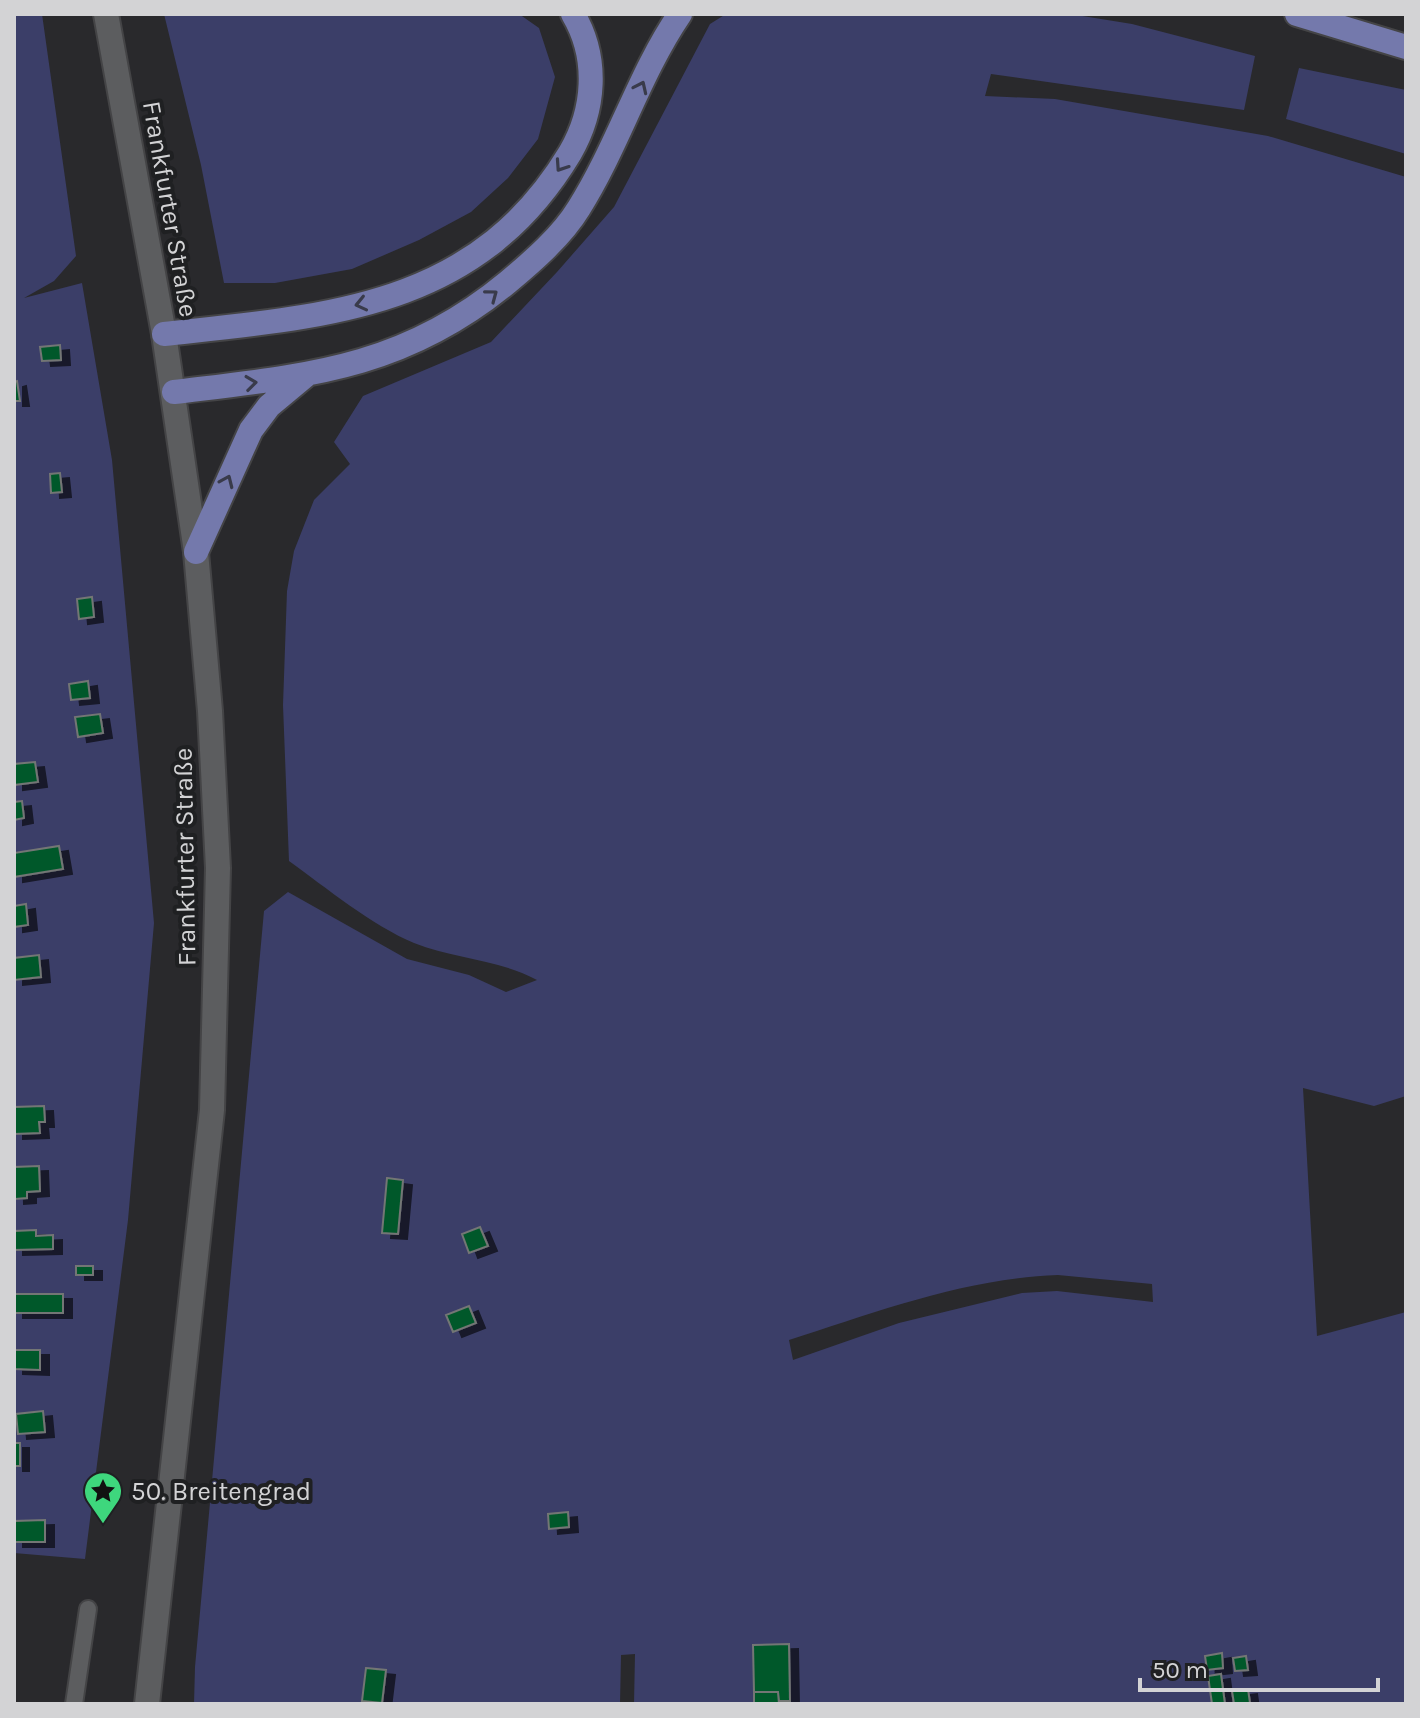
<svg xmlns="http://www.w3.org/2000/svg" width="1420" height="1718" viewBox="0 0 1420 1718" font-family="Karla,sans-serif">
	<defs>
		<filter id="shadow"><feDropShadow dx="9" dy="5" stdDeviation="0" flood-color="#0009"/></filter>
	</defs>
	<rect width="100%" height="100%" fill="#29292c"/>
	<path fill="#3b3e68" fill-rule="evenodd" d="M 14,14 L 42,14 L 76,256 L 54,281 L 24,298 L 82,283 L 112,460 L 154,923 L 128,1220 L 85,1559 L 14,1553 Z
		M 164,14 L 519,14 L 539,28 L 555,77 L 538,139 L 508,178 L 471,212 L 419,240 L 352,269 L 275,283 L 224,283 L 201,165 Z
		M 726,14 L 1070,14 L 1132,24 L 1255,56 L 1244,110 L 991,74 L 985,96 L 1055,99 L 1268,136 L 1406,177 L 1406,1096 L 1374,1106 L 1303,1088 L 1317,1336 L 1406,1312 L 1406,1704 L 634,1704 L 635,1654 L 621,1655 L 620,1704 L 194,1704 L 195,1667 L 264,911 L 288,892 L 407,959 L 469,975 L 506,992 L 537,980 C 498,959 454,959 414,943 C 373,926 325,887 289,861 L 283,705 L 287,591 L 294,551 L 314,500 L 350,464 L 334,442 L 363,396 L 491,342 L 557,272 L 614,207 L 710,24 ZM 1058,1275 L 1152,1284 L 1153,1302 L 1057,1291 L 1022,1293 L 899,1323 L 793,1360 L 789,1340 C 876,1312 966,1278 1058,1275 Z
		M 1299,68 L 1406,90 L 1406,154 L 1286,119 Z"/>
	<path fill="#00592c" stroke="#737674" stroke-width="2" filter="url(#shadow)" d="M 60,345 L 61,360 L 42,361 L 40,347 Z
		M 17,381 L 20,401 L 14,401 L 14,382 Z
		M 60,473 L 62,492 L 51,493 L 50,474 Z
		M 92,597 L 94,617 L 79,619 L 77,599 Z
		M 88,681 L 90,698 L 71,700 L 69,684 Z
		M 100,714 L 103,733 L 78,737 L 75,717 Z
		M 35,762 L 38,782 L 14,785 L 14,764 Z
		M 22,801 L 24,818 L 14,820 L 14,802 Z
		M 59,846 L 63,869 L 14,877 L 14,853 Z
		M 26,904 L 28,925 L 14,927 L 14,906 Z
		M 39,955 L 41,977 L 14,980 L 14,958 Z
		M 44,1106 L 45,1122 L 39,1122 L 40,1133 L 14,1134 L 14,1107 Z
		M 39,1166 L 40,1191 L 27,1192 L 27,1198 L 15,1199 L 14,1167 Z
		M 387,1178 L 403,1180 L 398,1234 L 382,1233 Z
		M 480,1227 L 488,1246 L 469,1253 L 462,1234 Z
		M 36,1230 L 36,1236 L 53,1235 L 53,1249 L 14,1250 L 14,1231 Z
		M 76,1266 L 93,1266 L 93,1275 L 76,1275 Z
		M 14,1294 L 63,1294 L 63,1313 L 14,1313 Z
		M 469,1306 L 476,1323 L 453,1332 L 446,1315 Z
		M 14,1350 L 40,1350 L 40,1370 L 14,1369 Z
		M 43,1411 L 45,1432 L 18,1434 L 16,1414 Z
		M 14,1443 L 20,1443 L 20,1466 L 14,1466 Z
		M 568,1512 L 569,1527 L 549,1529 L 548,1514 Z
		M 45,1520 L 45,1542 L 14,1542 L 14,1521 Z
		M 789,1644 L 790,1701 L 779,1701 L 778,1692 L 754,1692 L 753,1645 Z
		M 1222,1653 L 1223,1668 L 1207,1670 L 1205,1656 Z
		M 1246,1656 L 1248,1670 L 1235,1671 L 1233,1658 Z
		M 366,1668 L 386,1670 L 382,1703 L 362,1701 Z
		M 1221,1674 L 1225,1704 L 1212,1704 L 1208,1676 Z
		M 1248,1689 L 1250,1703 L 1234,1704 L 1232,1691 Z
		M 754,1692 L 778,1692 L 779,1704 L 754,1704 Z"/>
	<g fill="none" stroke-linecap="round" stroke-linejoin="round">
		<g stroke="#444446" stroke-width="20">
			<path id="lane" d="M 74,1704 L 88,1609"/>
		</g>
		<g stroke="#444446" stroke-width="28">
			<path id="secondary" d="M 106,14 L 164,334 L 196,552 L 210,711 L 218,868 L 212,1110 L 147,1704"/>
		</g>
		<g stroke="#444446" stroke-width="28">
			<path id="primary" d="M 1297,14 L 1406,47
				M 164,334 C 327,316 476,309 570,153 C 595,110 599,58 573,14
				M 174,392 C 304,376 402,370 508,282 C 533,261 562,236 579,208 C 618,146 639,74 680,14
				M 196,552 L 251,430 L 269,406 L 305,376"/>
		</g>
		<use href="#lane" stroke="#5c5d5f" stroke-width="16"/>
		<use href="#secondary" stroke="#5c5d5f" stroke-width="24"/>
		<use href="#primary" stroke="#7479ac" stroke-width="24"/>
	</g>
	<defs><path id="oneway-chevron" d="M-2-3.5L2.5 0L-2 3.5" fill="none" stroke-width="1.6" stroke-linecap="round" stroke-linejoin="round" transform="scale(2)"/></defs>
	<g stroke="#393b4b">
		<use href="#oneway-chevron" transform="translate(641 87) rotate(-65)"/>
		<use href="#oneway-chevron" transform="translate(561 166) rotate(124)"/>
		<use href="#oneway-chevron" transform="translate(492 295) rotate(-37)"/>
		<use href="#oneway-chevron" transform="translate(361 304) rotate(167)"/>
		<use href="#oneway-chevron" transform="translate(251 383) rotate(-7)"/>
		<use href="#oneway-chevron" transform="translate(227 481) rotate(-66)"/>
	</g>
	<defs>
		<g id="sight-pin" transform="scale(2)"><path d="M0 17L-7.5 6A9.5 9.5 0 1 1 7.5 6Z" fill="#3ed77d" stroke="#1f2022"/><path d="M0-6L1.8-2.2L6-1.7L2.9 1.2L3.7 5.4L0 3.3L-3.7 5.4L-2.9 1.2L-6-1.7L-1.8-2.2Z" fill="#111"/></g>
	</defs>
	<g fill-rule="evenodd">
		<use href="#sight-pin" x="103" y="1491"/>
	</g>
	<g text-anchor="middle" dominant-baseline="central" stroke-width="8" stroke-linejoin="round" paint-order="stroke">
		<g font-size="26" fill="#d3d3d5" stroke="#1f2022">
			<text transform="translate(170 209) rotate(80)">Frankfurter Straße</text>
			<text transform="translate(185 857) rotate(-91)">Frankfurter Straße</text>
		</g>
		<g font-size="26" fill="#d3d3d5" stroke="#1f2022" text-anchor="start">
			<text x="131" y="1491">50. Breitengrad</text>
		</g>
	</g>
	<rect width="1420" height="1718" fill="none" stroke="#d3d3d5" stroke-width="32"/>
	<path d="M1140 1678v12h238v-12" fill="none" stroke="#d3d3d5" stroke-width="4"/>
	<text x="1152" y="1678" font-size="24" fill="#d3d3d5" stroke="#1f2022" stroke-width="6" paint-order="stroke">50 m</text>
</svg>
